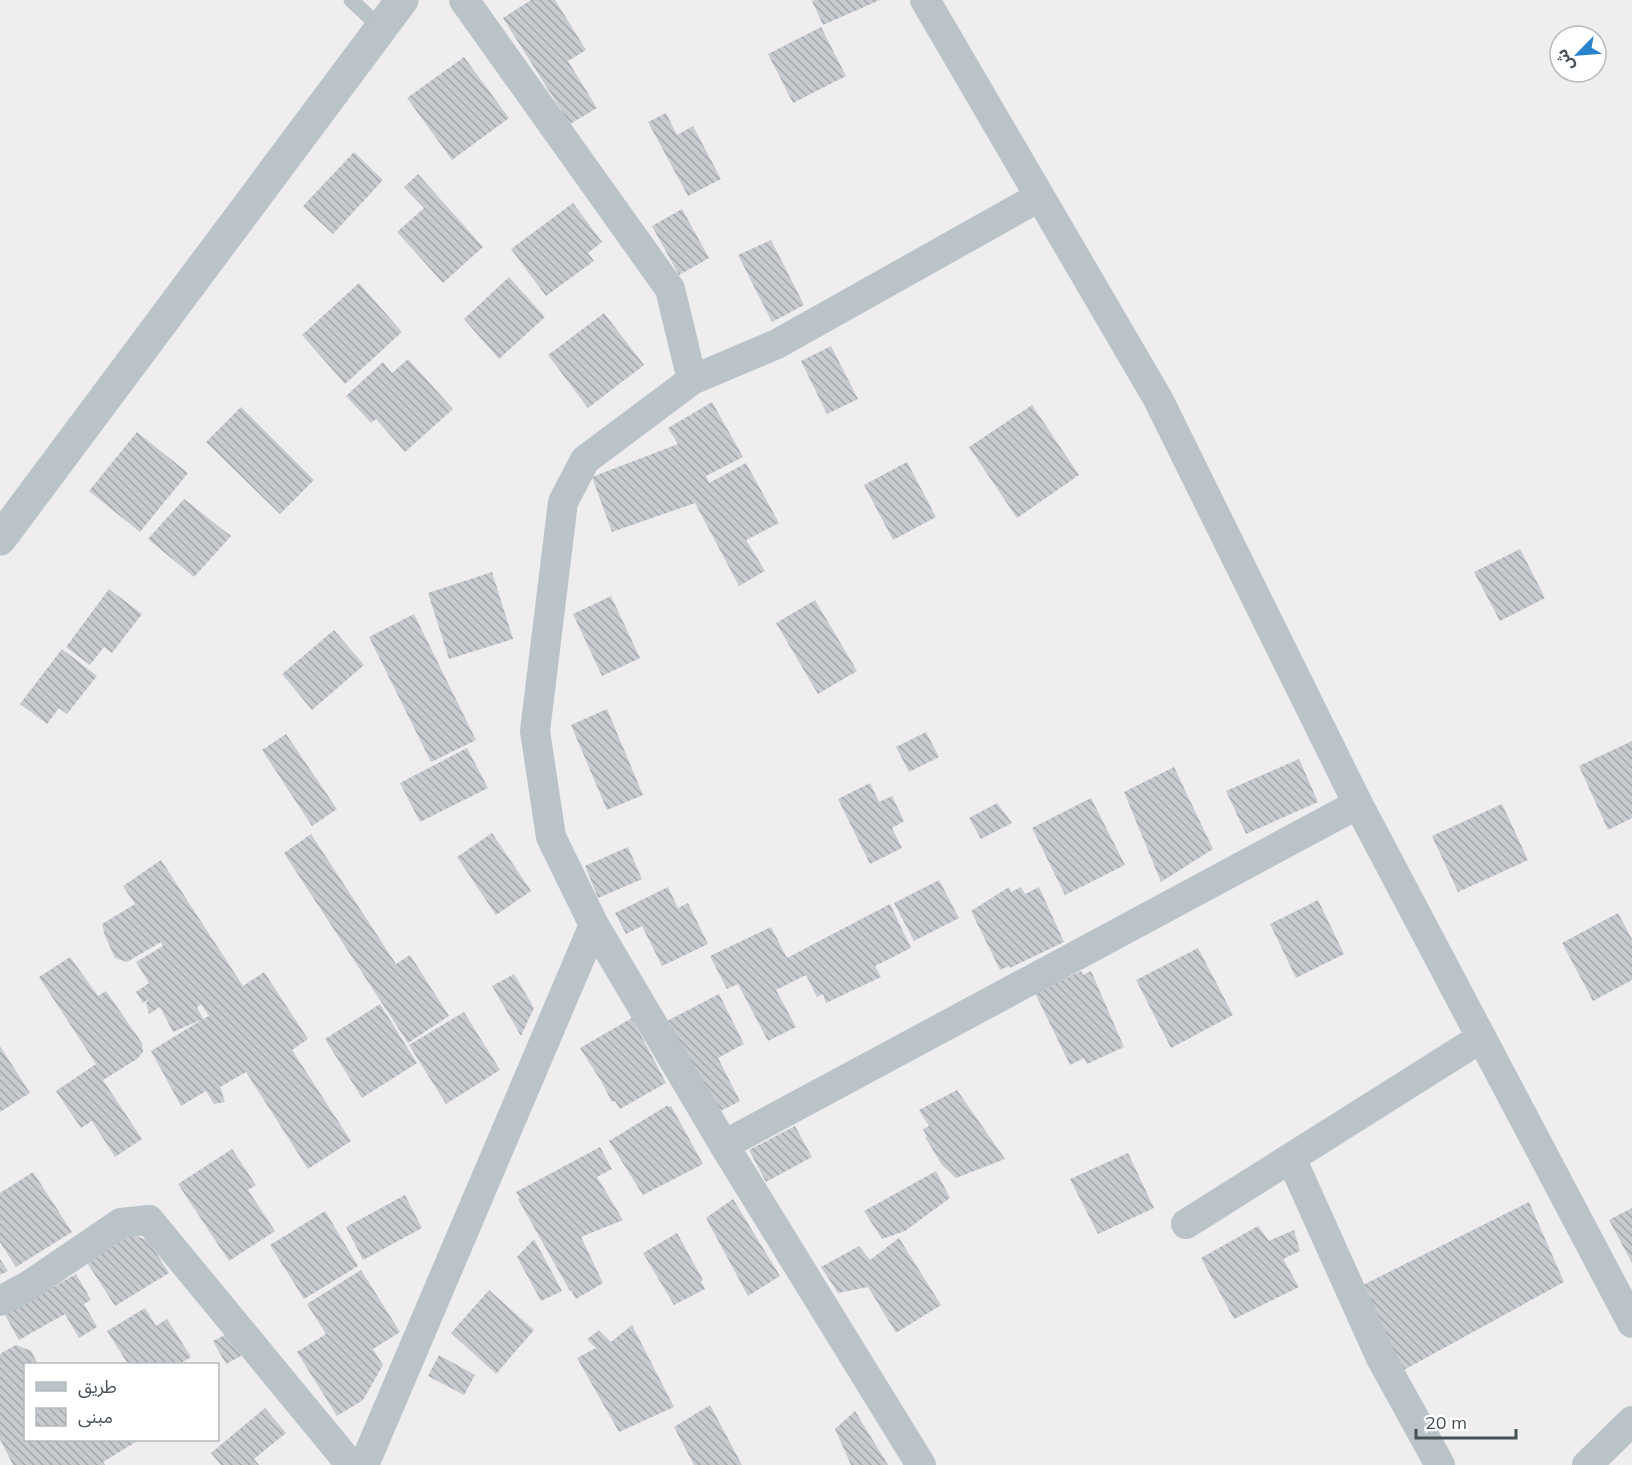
<svg xmlns="http://www.w3.org/2000/svg" width="1632" height="1465" viewBox="0 0 1632 1465" font-family="Mulish,'Noto Sans Arabic',sans-serif">
	<defs>
		<pattern id="building-back-hatch" width="6" height="6" patternUnits="userSpaceOnUse" patternTransform="scale(1.5)"><rect width="6" height="6" fill="#c7cbcf"/><path d="M-1 5l2 2M0 0l6 6M5-1l2 2" fill="none" stroke="#a3a7ab"/></pattern>
	</defs>
	<rect width="100%" height="100%" fill="#efeded"/>
	<path fill="url(#building-back-hatch)" fill-rule="evenodd" d="M 531,0 L 555,0 L 586,50 L 568,61 L 597,108 L 570,124 L 503,18 Z
		M 814,0 L 880,0 L 823,25 L 812,1 Z
		M 821,27 L 846,76 L 793,103 L 768,54 Z
		M 464,57 L 509,118 L 452,160 L 407,98 Z
		M 666,113 L 677,135 L 693,126 L 721,179 L 688,196 L 648,122 Z
		M 354,152 L 383,180 L 333,234 L 303,206 Z
		M 418,174 L 483,247 L 443,283 L 397,232 L 424,208 L 404,187 Z
		M 573,203 L 602,242 L 588,253 L 594,261 L 546,296 L 511,249 Z
		M 682,209 L 709,258 L 679,275 L 652,226 Z
		M 771,240 L 804,305 L 772,322 L 738,255 Z
		M 509,277 L 545,317 L 499,359 L 464,319 Z
		M 359,283 L 402,332 L 345,384 L 302,335 Z
		M 604,313 L 644,365 L 588,408 L 548,355 Z
		M 831,346 L 858,399 L 827,414 L 801,361 Z
		M 408,359 L 453,409 L 405,452 L 376,419 L 371,423 L 346,396 L 383,362 L 392,373 Z
		M 712,402 L 743,457 L 706,476 L 709,483 L 746,463 L 779,523 L 746,540 L 765,571 L 739,586 L 695,503 L 612,532 L 592,477 L 678,444 L 668,428 Z
		M 1032,405 L 1079,475 L 1017,518 L 969,447 Z
		M 241,407 L 314,480 L 280,514 L 206,442 Z
		M 137,432 L 188,473 L 140,532 L 89,491 Z
		M 907,462 L 936,517 L 893,540 L 864,485 Z
		M 184,499 L 231,536 L 194,577 L 148,539 Z
		M 1520,549 L 1545,598 L 1500,621 L 1474,572 Z
		M 492,572 L 513,639 L 449,659 L 428,593 Z
		M 109,589 L 142,614 L 112,653 L 104,647 L 90,665 L 66,647 Z
		M 611,596 L 640,658 L 602,676 L 573,614 Z
		M 815,600 L 857,671 L 818,694 L 776,623 Z
		M 414,614 L 476,740 L 431,762 L 369,637 Z
		M 334,630 L 364,665 L 312,710 L 282,674 Z
		M 62,649 L 97,676 L 67,714 L 59,708 L 47,724 L 20,704 Z
		M 607,709 L 643,795 L 607,810 L 571,725 Z
		M 926,732 L 939,757 L 909,772 L 896,747 Z
		M 286,734 L 337,809 L 312,826 L 262,750 Z
		M 1632,741 L 1632,818 L 1608,830 L 1579,766 Z
		M 467,748 L 488,788 L 420,822 L 400,783 Z
		M 1299,759 L 1318,802 L 1246,834 L 1226,791 Z
		M 1174,767 L 1213,849 L 1161,882 L 1124,792 Z
		M 870,783 L 879,802 L 892,796 L 904,821 L 892,828 L 902,848 L 870,864 L 838,799 Z
		M 1091,798 L 1125,865 L 1065,895 L 1032,828 Z
		M 997,803 L 1012,823 L 981,839 L 969,818 Z
		M 1502,804 L 1528,860 L 1458,892 L 1432,836 Z
		M 492,833 L 531,891 L 496,915 L 457,857 Z
		M 311,834 L 396,964 L 410,955 L 449,1016 L 408,1043 L 284,853 Z
		M 628,847 L 642,879 L 598,898 L 585,866 Z
		M 161,860 L 243,986 L 264,972 L 308,1039 L 292,1050 L 351,1141 L 308,1169 L 246,1072 L 220,1087 L 225,1102 L 214,1104 L 206,1091 L 181,1106 L 151,1051 L 203,1019 L 173,1032 L 160,1007 L 149,1014 L 146,1003 L 150,998 L 143,1003 L 136,992 L 149,983 L 136,962 L 163,946 L 161,942 L 127,962 L 115,958 L 105,936 L 102,924 L 135,904 L 123,886 ZM 201,1004 L 209,1016 L 203,1019 L 197,1007 Z
		M 939,880 L 959,918 L 914,941 L 894,903 Z
		M 668,887 L 678,908 L 688,903 L 708,944 L 662,966 L 642,926 L 626,934 L 615,913 Z
		M 1009,887 L 1011,892 L 1021,887 L 1025,894 L 1039,887 L 1064,942 L 1010,968 L 1009,966 L 1000,970 L 971,911 Z
		M 1318,900 L 1344,954 L 1296,978 L 1270,924 Z
		M 890,904 L 911,948 L 875,966 L 881,977 L 826,1003 L 823,994 L 817,997 L 806,975 L 776,990 L 796,1027 L 768,1041 L 738,984 L 727,989 L 710,956 L 771,927 L 787,958 Z
		M 1618,913 L 1632,939 L 1632,980 L 1593,1001 L 1562,943 Z
		M 1198,948 L 1233,1015 L 1171,1048 L 1136,980 Z
		M 70,957 L 98,996 L 106,991 L 142,1043 L 143,1052 L 137,1059 L 103,1080 L 142,1139 L 115,1157 L 92,1121 L 81,1128 L 56,1091 L 96,1064 L 39,977 Z
		M 1081,971 L 1083,975 L 1091,971 L 1124,1047 L 1087,1064 L 1084,1058 L 1070,1065 L 1035,993 Z
		M 514,974 L 534,1008 L 521,1036 L 492,986 Z
		M 719,994 L 744,1044 L 718,1058 L 740,1101 L 713,1115 L 665,1022 Z
		M 380,1004 L 417,1063 L 362,1098 L 325,1039 Z
		M 464,1012 L 500,1070 L 446,1104 L 409,1045 Z
		M 632,1018 L 666,1083 L 620,1109 L 615,1101 L 612,1102 L 601,1081 L 580,1048 Z
		M 0,1046 L 30,1093 L 0,1112 Z
		M 957,1090 L 1005,1159 L 956,1178 L 942,1165 L 925,1137 L 927,1137 L 923,1129 L 929,1126 L 919,1110 Z
		M 668,1105 L 669,1107 L 671,1106 L 703,1164 L 643,1195 L 609,1141 Z
		M 795,1126 L 812,1157 L 766,1182 L 749,1150 Z
		M 600,1147 L 612,1169 L 597,1177 L 623,1220 L 581,1237 L 603,1283 L 576,1299 L 571,1290 L 570,1291 L 518,1199 L 520,1198 L 516,1192 Z
		M 232,1149 L 256,1185 L 248,1190 L 275,1231 L 229,1261 L 178,1184 Z
		M 1128,1153 L 1154,1208 L 1098,1234 L 1070,1179 Z
		M 936,1171 L 950,1198 L 905,1231 L 882,1239 L 864,1211 Z
		M 33,1172 L 72,1232 L 16,1267 L 0,1242 L 0,1193 Z
		M 405,1195 L 422,1228 L 363,1260 L 346,1227 Z
		M 733,1199 L 780,1276 L 748,1296 L 706,1218 Z
		M 1529,1202 L 1564,1282 L 1402,1371 L 1363,1285 Z
		M 1632,1208 L 1632,1263 L 1609,1220 Z
		M 325,1211 L 358,1266 L 304,1299 L 270,1245 Z
		M 1258,1226 L 1269,1241 L 1294,1230 L 1300,1251 L 1283,1259 L 1299,1287 L 1234,1319 L 1201,1258 Z
		M 677,1233 L 703,1280 L 701,1281 L 705,1289 L 674,1305 L 643,1253 Z
		M 131,1235 L 148,1240 L 169,1273 L 115,1306 L 86,1261 Z
		M 899,1238 L 941,1305 L 896,1333 L 868,1287 L 838,1293 L 821,1267 L 859,1246 L 870,1260 Z
		M 534,1239 L 562,1291 L 541,1301 L 517,1257 Z
		M 0,1259 L 8,1271 L 0,1275 Z
		M 361,1270 L 400,1332 L 373,1349 L 383,1365 L 363,1400 L 337,1416 L 297,1352 L 326,1334 L 307,1304 Z
		M 76,1274 L 91,1300 L 84,1304 L 97,1327 L 79,1338 L 65,1314 L 19,1340 L 5,1315 Z
		M 489,1290 L 534,1330 L 496,1374 L 451,1333 Z
		M 145,1308 L 156,1326 L 167,1319 L 191,1357 L 179,1364 L 128,1364 L 107,1331 Z
		M 632,1325 L 674,1407 L 619,1432 L 577,1358 L 596,1348 L 587,1339 L 599,1330 L 611,1342 Z
		M 229,1333 L 241,1356 L 226,1364 L 213,1341 Z
		M 16,1345 L 31,1351 L 38,1364 L 26,1364 L 26,1440 L 139,1440 L 103,1462 L 105,1465 L 13,1465 L 0,1439 L 0,1354 Z
		M 439,1355 L 475,1375 L 464,1395 L 428,1376 Z
		M 710,1405 L 742,1465 L 694,1465 L 674,1427 Z
		M 265,1408 L 286,1433 L 254,1459 L 259,1465 L 221,1465 L 211,1453 Z
		M 855,1411 L 888,1465 L 851,1465 L 835,1429 Z"/>
	<g fill="none" stroke-linecap="round" stroke-linejoin="round">
		<path stroke="#b9c3c8" stroke-width="15" d="M 351,0 L 381,28"/>
		<path stroke="#b9c3c8" stroke-width="30" d="M 464,0 L 670,289 L 692,380
			M 925,0 L 1158,399 L 1358,804 L 1632,1323
			M 724,1145 L 1358,804
			M 1291,1158 L 1381,1358 L 1440,1465
			M 1186,1224 L 1481,1038
			M 0,1301 L 28,1286 L 121,1223 L 149,1220 L 351,1465
			M 364,1465 L 594,925
			M 921,1465 L 724,1145 L 594,925 L 551,837 L 535,731 L 563,502 L 585,460 L 692,380 L 777,344 L 1039,197
			M 1587,1465 L 1632,1421"/>
		<path stroke="#b9c3c8" stroke-width="33" d="M 0,539 L 402,0"/>
	</g>
	<rect x="24" y="1363" width="195" height="78" fill="#ffffff" stroke="#b5babc" stroke-width="1.5"/>
	<rect x="36" y="1382" width="30" height="9" fill="#b9c3c8" stroke="#b5babc" stroke-width="1.5"/>
	<text x="78" y="1393" font-size="18" fill="#475258">طريق</text>
	<rect x="36" y="1408" width="30" height="18" fill="url(#building-back-hatch)" stroke="#b5babc" stroke-width="1.5"/>
	<text x="78" y="1423" font-size="18" fill="#475258">مبنى</text>
	<g transform="translate(1578 54) rotate(245)"><circle r="28" fill="#ffffff" stroke="#b5babc" stroke-width="1.5"/>
	<path d="M0-4.5L10 22L0 15L-10 22Z" fill="#2983cd"/>
	<text y="-9" font-size="16" font-weight="bold" text-anchor="middle" fill="#475258">ش</text>
	</g>
	<path d="M1416 1429v9h100v-9" fill="none" stroke="#475258" stroke-width="3"/>
	<text x="1425" y="1429" font-size="18" fill="#475258" stroke="#ffffff" stroke-width="4.5" paint-order="stroke">20 m</text>
</svg>
